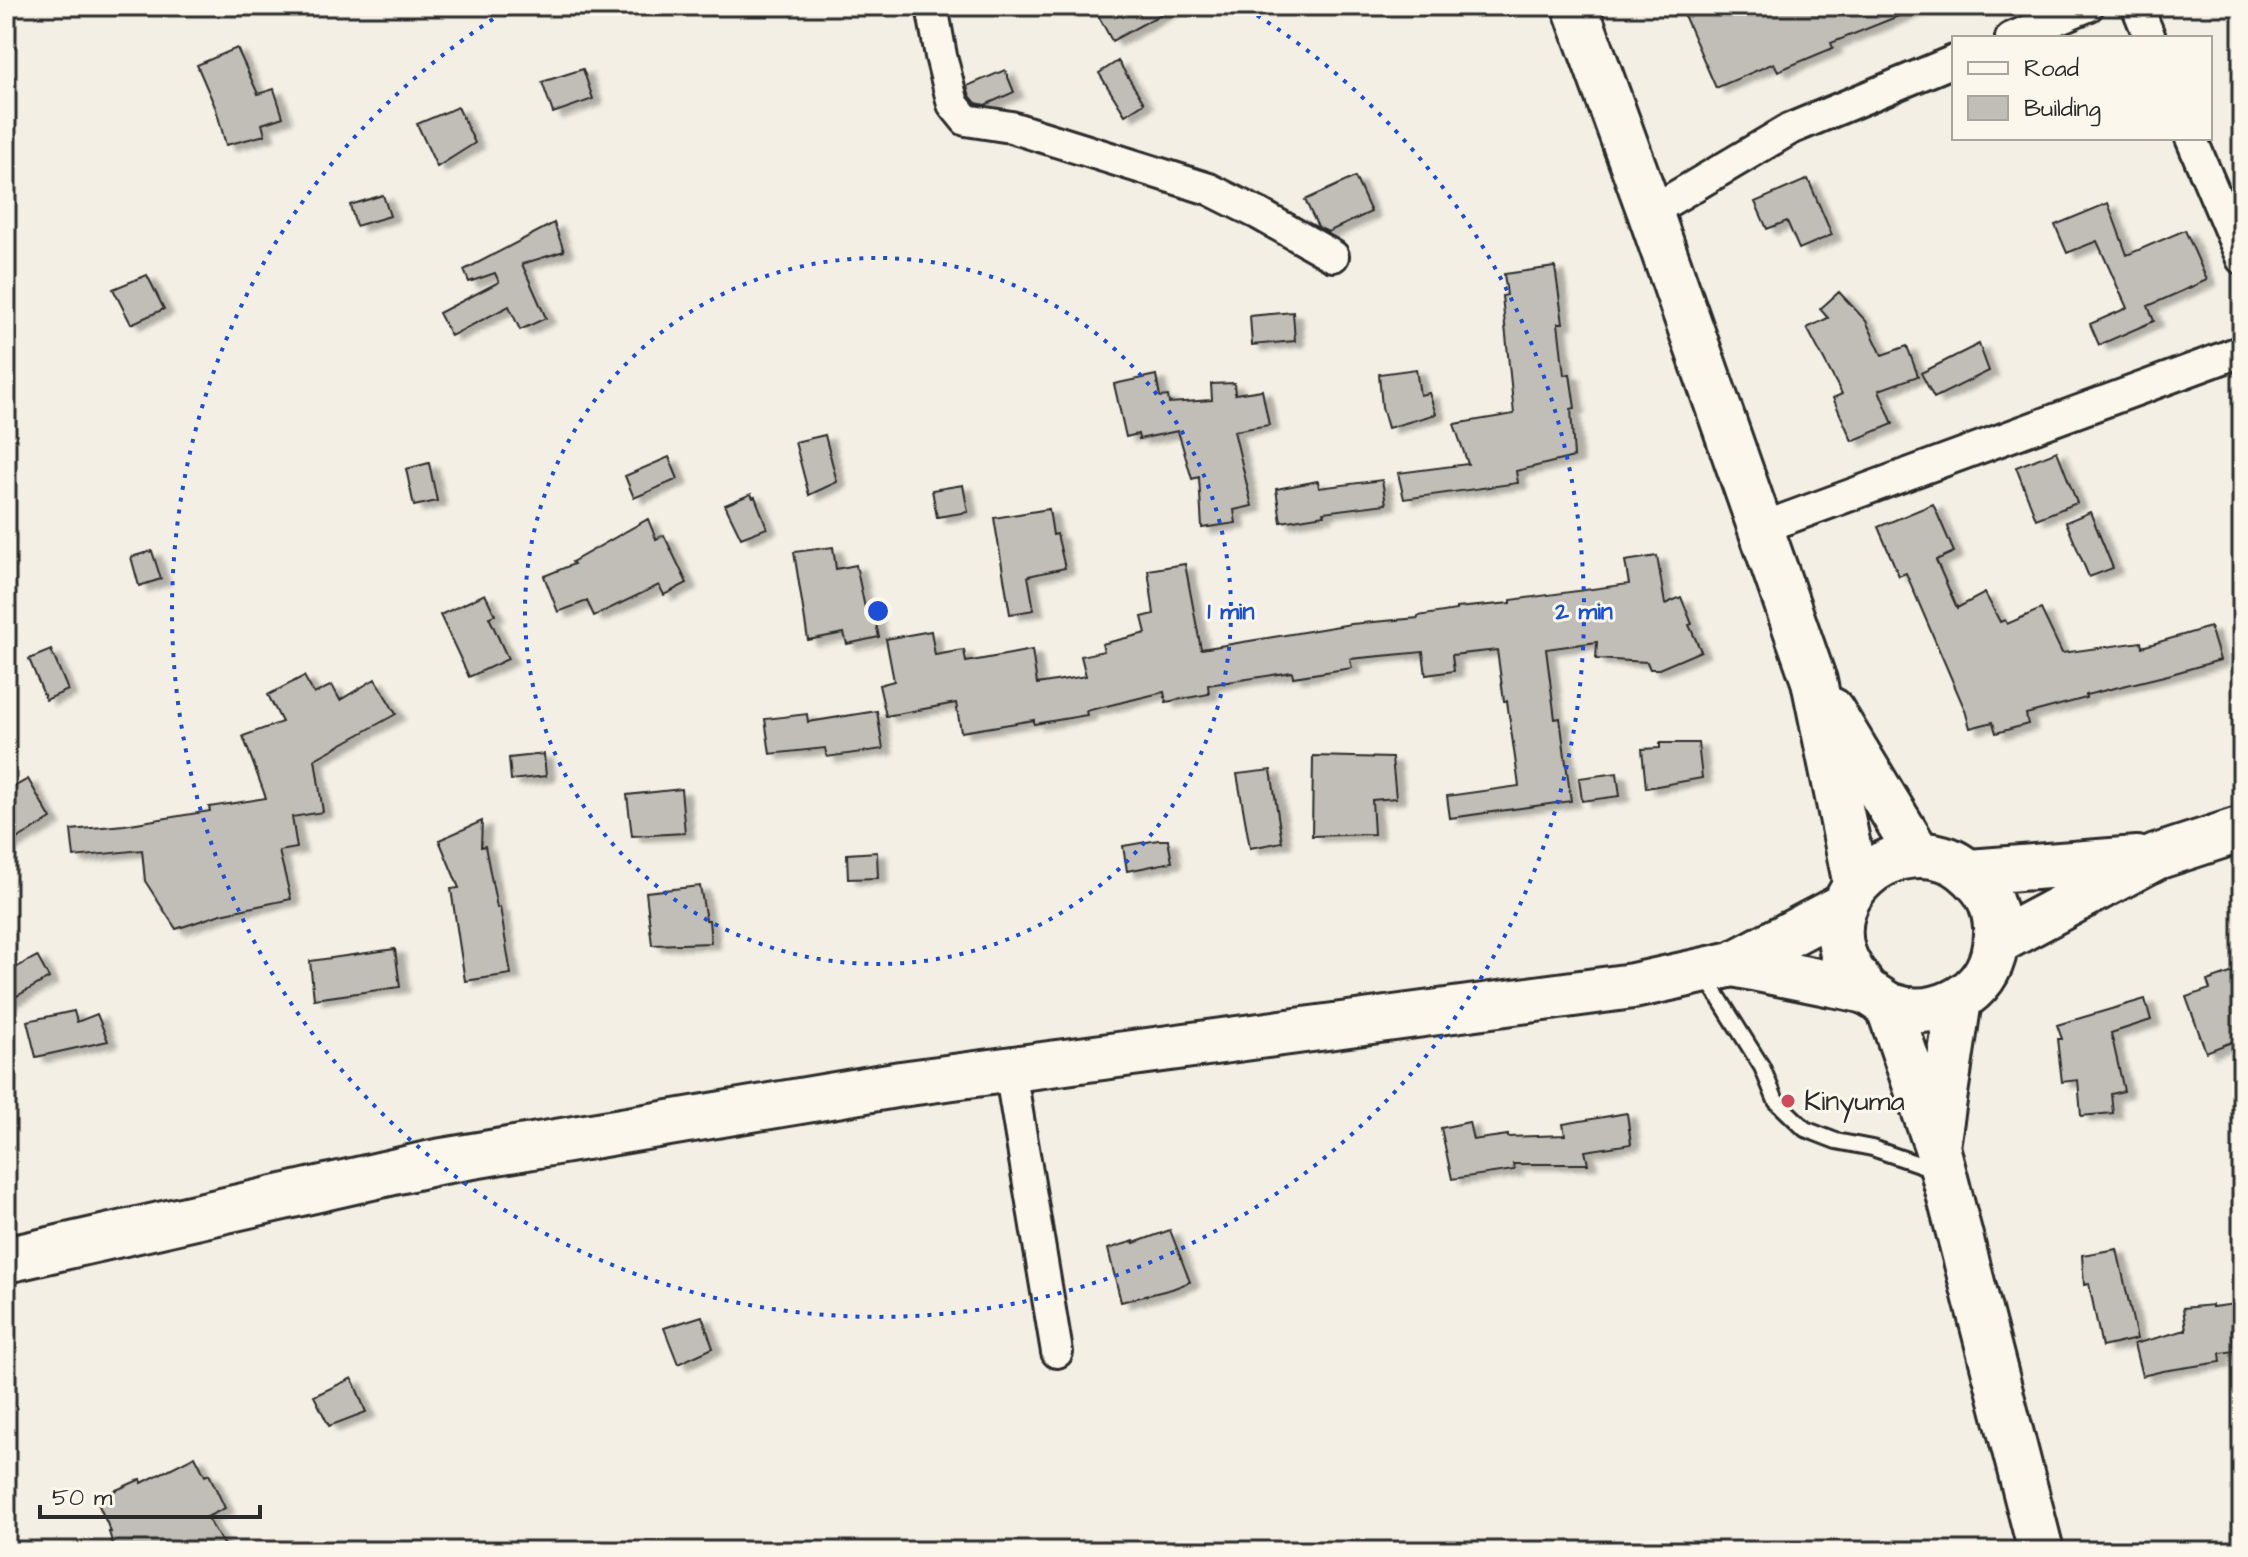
<svg xmlns="http://www.w3.org/2000/svg" width="2248" height="1557" viewBox="0 0 2248 1557" font-family="'Architects Daughter',sans-serif">
	<defs>
		<filter id="shadow"><feDropShadow dx="9" dy="5" stdDeviation="2" flood-color="#0004"/></filter>
	</defs>
	<rect width="100%" height="100%" fill="#f3efe4"/>
	<filter id="ink" filterUnits="userSpaceOnUse"><feTurbulence type="fractalNoise" baseFrequency=".0125" numOctaves="2"/><feDisplacementMap in="SourceGraphic" scale="16" xChannelSelector="R" yChannelSelector="G"/><feConvolveMatrix kernelMatrix="1 2 1 2 8 2 1 2 1" color-interpolation-filters="sRGB"/></filter>
	<g filter="url(#ink)">
		<path fill="#c0beb6" stroke="#2b2b2b" stroke-width="2" filter="url(#shadow)" d="M 1093,6 L 1176,6 L 1112,41 Z
			M 1680,6 L 1921,6 L 1921,7 L 1831,43 L 1833,48 L 1778,71 L 1774,63 L 1716,88 Z
			M 237,48 L 258,94 L 274,89 L 283,117 L 262,124 L 265,135 L 226,145 L 216,109 L 197,65 Z
			M 1118,61 L 1144,103 L 1125,115 L 1099,73 Z
			M 583,69 L 593,99 L 553,113 L 542,82 Z
			M 1005,70 L 1014,92 L 985,105 L 976,103 L 970,96 L 967,86 Z
			M 458,107 L 475,143 L 437,167 L 417,124 Z
			M 1355,177 L 1371,212 L 1328,232 L 1318,227 L 1305,200 Z
			M 1808,179 L 1832,235 L 1799,249 L 1787,221 L 1767,229 L 1755,202 Z
			M 383,195 L 390,216 L 356,226 L 350,205 Z
			M 2108,203 L 2127,255 L 2185,230 L 2207,280 L 2148,306 L 2154,321 L 2099,345 L 2090,324 L 2127,308 L 2097,241 L 2067,253 L 2055,225 Z
			M 554,223 L 564,251 L 522,264 L 546,318 L 520,330 L 509,306 L 451,336 L 439,313 L 499,282 L 495,273 L 469,282 L 464,270 Z
			M 1555,267 L 1563,323 L 1558,323 L 1564,375 L 1570,374 L 1575,408 L 1571,409 L 1574,457 L 1516,471 L 1518,483 L 1404,499 L 1398,473 L 1468,464 L 1454,424 L 1514,414 L 1502,296 L 1507,295 L 1504,274 Z
			M 147,275 L 164,309 L 131,324 L 113,289 Z
			M 1839,292 L 1866,321 L 1882,355 L 1907,346 L 1918,376 L 1879,390 L 1893,424 L 1852,441 L 1833,398 L 1842,394 L 1807,328 L 1828,318 L 1820,309 Z
			M 1293,312 L 1295,341 L 1252,345 L 1250,316 Z
			M 1979,344 L 1989,371 L 1934,398 L 1921,373 Z
			M 1416,369 L 1420,395 L 1429,393 L 1436,414 L 1388,428 L 1382,407 L 1379,374 Z
			M 1156,375 L 1160,397 L 1168,396 L 1169,403 L 1212,400 L 1211,384 L 1234,383 L 1235,394 L 1262,390 L 1269,425 L 1234,431 L 1252,506 L 1234,510 L 1236,523 L 1202,528 L 1199,477 L 1192,479 L 1178,431 L 1139,439 L 1138,434 L 1126,437 L 1114,384 Z
			M 825,435 L 837,482 L 809,495 L 795,442 Z
			M 2057,451 L 2077,503 L 2036,519 L 2016,467 Z
			M 669,457 L 678,479 L 634,498 L 625,476 Z
			M 429,463 L 437,501 L 414,506 L 406,469 Z
			M 1382,480 L 1386,504 L 1323,512 L 1324,515 L 1281,522 L 1276,489 L 1318,481 L 1319,488 Z
			M 963,485 L 968,512 L 937,517 L 932,490 Z
			M 751,494 L 753,498 L 755,497 L 767,528 L 741,538 L 725,505 Z
			M 1933,504 L 1954,552 L 1936,560 L 1957,608 L 1985,593 L 2000,622 L 2005,620 L 2007,624 L 2041,609 L 2062,653 L 2141,642 L 2142,647 L 2210,627 L 2220,660 L 2168,675 L 2086,695 L 2086,698 L 2026,714 L 2028,724 L 1996,733 L 1993,722 L 1970,728 L 1965,710 L 1906,573 L 1899,576 L 1878,527 Z
			M 1049,509 L 1053,535 L 1057,534 L 1065,568 L 1028,576 L 1034,610 L 1010,614 L 994,518 Z
			M 2090,512 L 2113,568 L 2089,577 L 2066,522 Z
			M 648,519 L 656,539 L 664,535 L 687,583 L 664,595 L 659,585 L 594,616 L 587,601 L 558,612 L 544,576 L 574,564 L 572,562 Z
			M 833,547 L 836,569 L 856,565 L 865,608 L 872,606 L 879,637 L 847,644 L 844,633 L 808,640 L 794,552 Z
			M 152,551 L 161,579 L 139,586 L 131,557 Z
			M 1657,556 L 1665,604 L 1681,597 L 1692,624 L 1689,625 L 1701,651 L 1659,669 L 1650,669 L 1647,662 L 1596,659 L 1597,642 L 1546,649 L 1555,719 L 1560,718 L 1571,801 L 1450,818 L 1447,796 L 1519,786 L 1507,701 L 1504,701 L 1497,650 L 1452,655 L 1454,671 L 1426,675 L 1423,652 L 1350,659 L 1352,668 L 1293,677 L 1292,672 L 1208,685 L 1209,694 L 1166,702 L 1164,692 L 1086,711 L 1087,715 L 1034,724 L 1034,720 L 961,732 L 956,703 L 886,716 L 879,685 L 894,681 L 886,639 L 931,631 L 935,655 L 964,650 L 966,662 L 1032,650 L 1037,684 L 1086,676 L 1081,656 L 1104,651 L 1102,644 L 1146,633 L 1142,617 L 1154,614 L 1148,570 L 1185,564 L 1201,649 L 1351,624 L 1418,618 L 1418,616 L 1456,610 L 1456,608 L 1511,603 L 1511,600 L 1629,584 L 1625,561 Z
			M 485,594 L 495,615 L 489,617 L 508,659 L 469,677 L 440,615 Z
			M 51,650 L 68,690 L 46,700 L 29,659 Z
			M 304,676 L 314,694 L 332,685 L 340,700 L 375,679 L 396,714 L 315,759 L 323,812 L 292,817 L 297,848 L 279,851 L 291,899 L 221,914 L 176,929 L 145,881 L 142,850 L 74,857 L 71,830 L 124,825 L 210,811 L 209,807 L 266,798 L 243,736 L 282,722 L 268,695 Z
			M 877,711 L 883,749 L 827,757 L 825,748 L 770,754 L 765,719 L 807,714 L 808,722 Z
			M 1660,743 L 1698,743 L 1702,778 L 1646,788 L 1642,749 L 1660,748 Z
			M 544,754 L 546,776 L 511,780 L 509,758 Z
			M 1313,756 L 1392,758 L 1396,798 L 1372,800 L 1374,834 L 1312,836 Z
			M 1271,770 L 1282,842 L 1250,848 L 1237,774 Z
			M 1617,773 L 1620,796 L 1582,801 L 1579,778 Z
			M 28,779 L 51,819 L 6,845 L 6,791 Z
			M 681,789 L 685,833 L 632,836 L 627,795 Z
			M 482,821 L 481,847 L 485,846 L 497,908 L 500,907 L 511,974 L 465,981 L 451,889 L 459,888 L 439,840 Z
			M 1158,840 L 1168,840 L 1172,862 L 1127,871 L 1123,846 Z
			M 877,852 L 878,878 L 848,879 L 847,854 Z
			M 700,886 L 706,920 L 709,920 L 711,943 L 652,945 L 646,892 Z
			M 395,949 L 400,987 L 314,999 L 310,961 Z
			M 37,956 L 49,978 L 6,1002 L 6,973 Z
			M 2242,969 L 2242,1038 L 2206,1052 L 2186,997 L 2210,989 L 2207,981 Z
			M 2145,999 L 2151,1020 L 2111,1033 L 2124,1091 L 2111,1094 L 2113,1113 L 2081,1116 L 2078,1080 L 2062,1082 L 2057,1039 L 2062,1039 L 2057,1025 Z
			M 74,1011 L 77,1022 L 97,1014 L 108,1041 L 36,1057 L 27,1021 Z
			M 1627,1113 L 1631,1144 L 1585,1151 L 1588,1164 L 1513,1164 L 1514,1170 L 1452,1179 L 1441,1128 L 1469,1122 L 1473,1140 L 1508,1135 L 1508,1137 L 1565,1135 L 1563,1124 Z
			M 1170,1230 L 1190,1282 L 1172,1289 L 1121,1302 L 1108,1249 L 1134,1241 L 1134,1243 Z
			M 2117,1249 L 2137,1339 L 2102,1347 L 2089,1284 L 2084,1285 L 2082,1255 Z
			M 2235,1304 L 2239,1327 L 2232,1328 L 2235,1351 L 2220,1353 L 2221,1362 L 2163,1371 L 2142,1376 L 2134,1344 L 2186,1330 L 2183,1308 L 2212,1305 L 2212,1307 Z
			M 702,1316 L 713,1348 L 678,1364 L 664,1328 Z
			M 352,1378 L 366,1412 L 329,1426 L 314,1396 Z
			M 195,1456 L 205,1476 L 209,1474 L 225,1508 L 207,1517 L 227,1551 L 115,1551 L 109,1532 L 111,1532 L 96,1499 L 141,1479 L 142,1483 Z"/>
		<g fill="none" stroke-linecap="round" stroke-linejoin="round">
			<g stroke="#2b2b2b" stroke-width="20">
				<path id="service" d="M 1704,974 L 1762,1067 L 1776,1101 L 1805,1129 L 1836,1141 L 1872,1148 L 1936,1170"/>
			</g>
			<g stroke="#2b2b2b" stroke-width="36">
				<path id="minor" d="M 932,6 L 941,56 L 953,104 L 966,120 L 1011,127 L 1209,189 L 1259,214 L 1333,256
					M 2137,6 L 2150,38
					M 2011,38 L 2088,6
					M 2191,138 L 2242,259
					M 1650,212 L 1790,129 L 1954,61
					M 1761,528 L 2242,351
					M 1010,1070 L 1057,1352"/>
			</g>
			<g stroke="#2b2b2b" stroke-width="50">
				<path id="primary" d="M 1575,6 L 1650,212 L 1814,681 L 1856,885
					M 1831,710 L 1918,854
					M 1888,1005 L 1937,1147 L 2041,1551
					M 1938,1140 L 1959,1000"/>
			</g>
			<g stroke="#2b2b2b" stroke-width="50">
				<path id="trunk" d="M 1969,872 L 2137,859
					M 1997,942 L 2156,857 L 2242,829
					M 1733,964 C 1763,970 1792,976 1822,982 C 1836,985 1851,987 1864,991 C 1874,994 1881,1002 1891,1006 C 1932,1020 1981,999 1993,956 C 1999,932 1997,905 1981,886 C 1971,874 1958,862 1942,858 C 1887,842 1827,891 1842,950 C 1847,967 1857,979 1867,992
					M 6,1260 L 437,1162 L 901,1084 L 1633,986 L 1733,964 L 1845,905"/>
			</g>
			<use href="#service" stroke="#fbf7ec" stroke-width="14"/>
			<use href="#minor" stroke="#fbf7ec" stroke-width="30"/>
			<use href="#primary" stroke="#fbf7ec" stroke-width="44"/>
			<use href="#trunk" stroke="#fbf7ec" stroke-width="44"/>
		</g>
	</g>
	<g fill="none" stroke="#1d4ed8" stroke-width="4" stroke-dasharray="4 8">
		<circle cx="878" cy="611" r="353"/>
		<path d="M1247 9A706 706 0 1 1 509 9"/>
	</g>
	<circle fill="#d1495b" stroke="#fbf7ec" stroke-width="3" cx="1788" cy="1101" r="8"/>
	<g text-anchor="middle" dominant-baseline="central" stroke-width="6" stroke-linejoin="round" paint-order="stroke">
		<g font-size="28" fill="#2b2b2b" stroke="#fbf7ec" text-anchor="start">
			<text x="1804" y="1101">Kinyuma</text>
		</g>
	</g>
	<circle cx="878" cy="611" r="12" fill="#1d4ed8" stroke="#fbf7ec" stroke-width="4"/>
	<g font-size="24" text-anchor="middle" font-weight="bold" fill="#1d4ed8" stroke="#fbf7ec" stroke-width="6" stroke-linejoin="round" paint-order="stroke">
		<text x="1231" y="619">1 min</text>
		<text x="1584" y="619">2 min</text>
	</g>
	<rect width="2248" height="1557" fill="none" stroke="#fbf7ec" stroke-width="32"/>
	<rect x="16" y="16" width="2216" height="1525" fill="none" stroke="#2b2b2b" stroke-width="3" filter="url(#ink)"/>
	<rect x="1952" y="36" width="260" height="104" fill="#fbf7ec" stroke="#a8a59f" stroke-width="2"/>
	<rect x="1968" y="62" width="40" height="12" fill="#fbf7ec" stroke="#a8a59f" stroke-width="2"/>
	<text x="2024" y="76" font-size="24" fill="#2b2b2b">Road</text>
	<rect x="1968" y="96" width="40" height="24" fill="#c0beb6" stroke="#a8a59f" stroke-width="2"/>
	<text x="2024" y="116" font-size="24" fill="#2b2b2b">Building</text>
	<path d="M40 1505v12h220v-12" fill="none" stroke="#2b2b2b" stroke-width="4"/>
	<text x="52" y="1505" font-size="24" fill="#2b2b2b" stroke="#fbf7ec" stroke-width="6" paint-order="stroke">50 m</text>
</svg>
